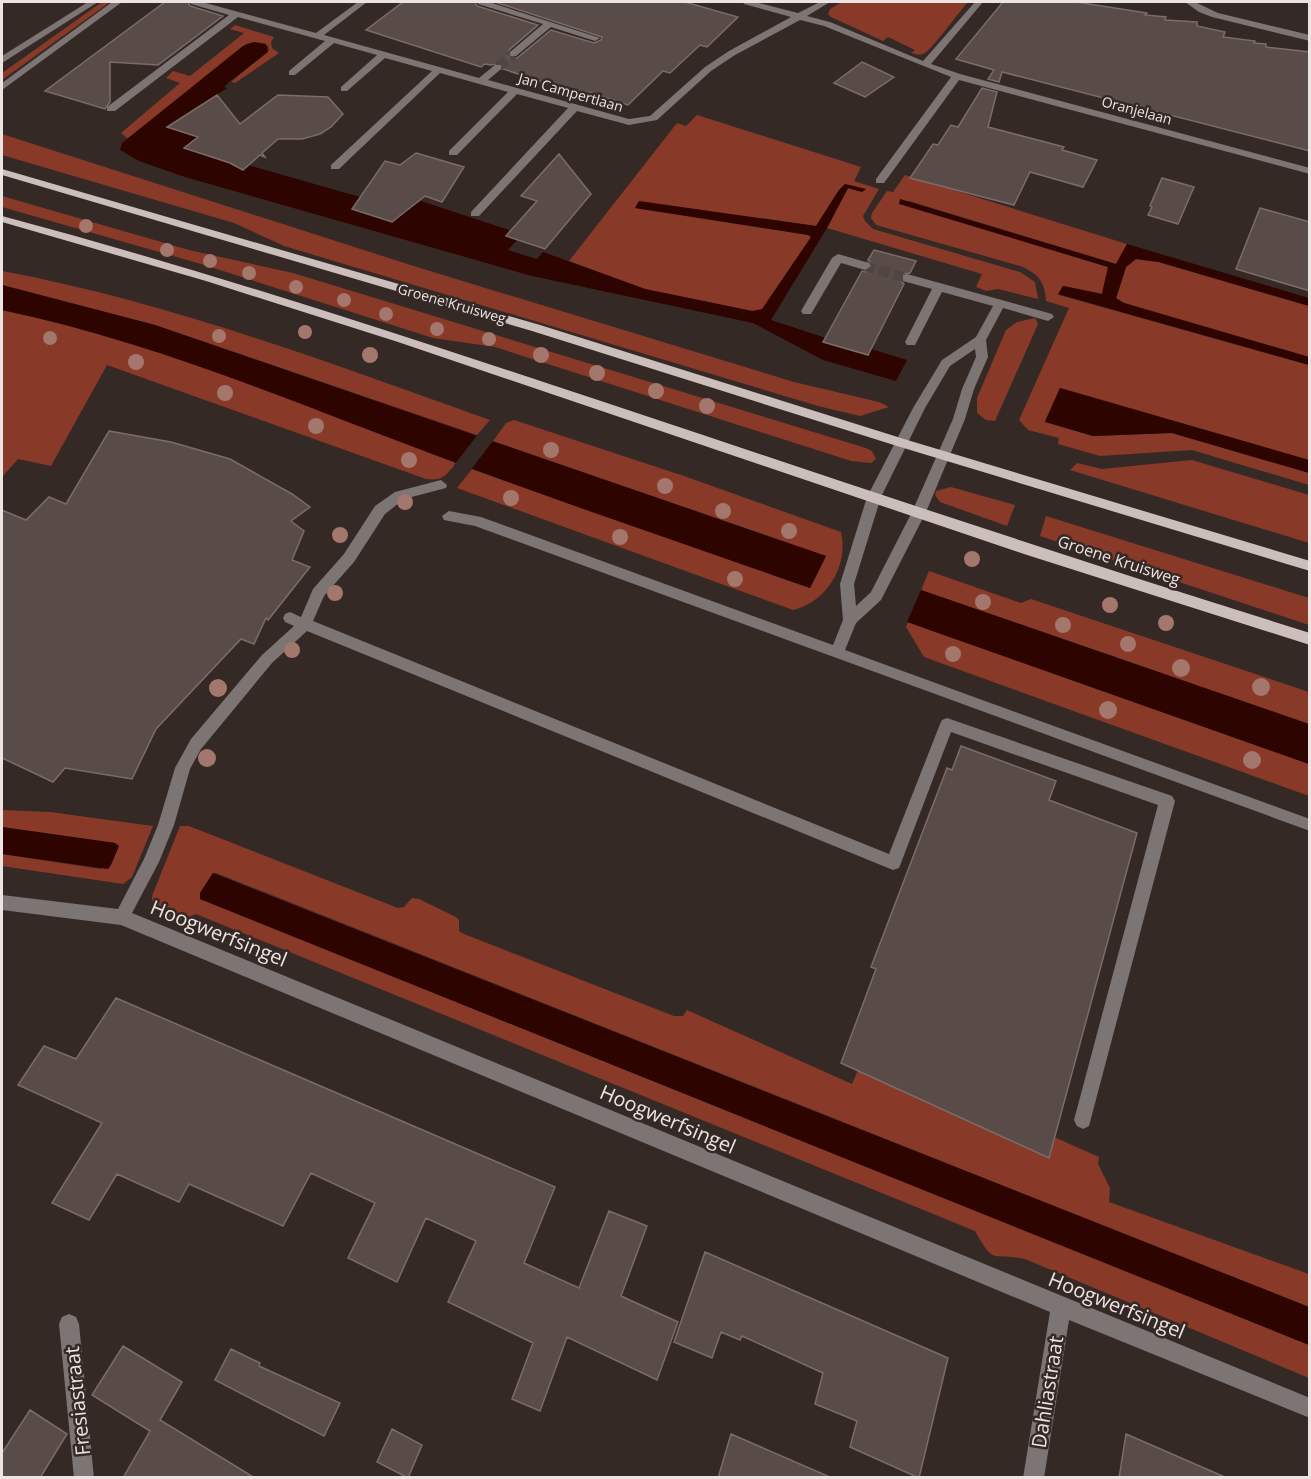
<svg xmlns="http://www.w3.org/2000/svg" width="1311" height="1479" viewBox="0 0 1311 1479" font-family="'Open Sans',sans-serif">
	<rect width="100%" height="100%" fill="#352926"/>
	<path fill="#883927" d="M 102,2 L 110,2 L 2,80 L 2,73 Z
		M 842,2 L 968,2 C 959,12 933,48 925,53 C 921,56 915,54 911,53 L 915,50 L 888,37 L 883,41 L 831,17 L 828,14 L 830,9 Z
		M 235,25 L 274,37 L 271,42 L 272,48 L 279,53 L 235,83 L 231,82 L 269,50 L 268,46 L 254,42 L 246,44 L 128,139 L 121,133 L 180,83 L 166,78 L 173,71 L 190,76 L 244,33 L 230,29 Z
		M 697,115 L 861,167 L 854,181 L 879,189 L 863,216 L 865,221 L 873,229 L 1020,272 L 1035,282 L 1038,299 L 998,289 L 986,291 L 976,287 L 982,274 L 827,228 L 848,188 L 862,192 L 845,184 L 839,190 L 816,226 L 639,202 L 635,208 L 808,235 L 811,238 L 762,310 L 752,311 L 645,289 L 569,261 L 677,123 L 686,126 Z
		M 2,134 L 420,268 L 794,382 L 879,402 L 889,407 L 860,416 L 818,406 L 284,246 L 234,223 L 2,155 Z
		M 905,175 L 1127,244 L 1116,264 L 909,201 L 899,203 L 1108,267 L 1102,294 L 1064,286 L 1059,295 L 1309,365 L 1309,460 L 1060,388 L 1045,421 L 1093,436 L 1172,433 L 1309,473 L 1309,485 L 1192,450 L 1100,456 L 1058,444 L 1059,438 L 1028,430 L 1019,420 L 1069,308 L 1046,301 C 1045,282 1038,273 1020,266 L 876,225 L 871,218 L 872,213 L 887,191 L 893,192 Z
		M 2,196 L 189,250 L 293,273 L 866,448 L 872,451 L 876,459 L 871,463 L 851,461 L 495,347 L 433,338 L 201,264 L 2,207 Z
		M 1136,259 L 1158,262 L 1309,306 L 1309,357 L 1124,303 L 1116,299 L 1126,267 Z
		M 2,271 C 169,302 330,363 490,420 L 477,435 L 155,325 L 2,285 Z
		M 2,310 C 158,343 307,406 456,463 C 446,476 442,481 426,479 L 107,365 L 51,466 L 18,459 L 2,477 Z
		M 1035,318 L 1038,324 L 995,421 L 986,420 L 977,413 L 977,398 L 1006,330 L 1017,322 Z
		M 514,420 L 684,476 L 841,532 C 849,565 827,602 793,610 L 457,488 L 472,469 L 810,588 L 826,556 L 493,441 L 506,423 Z
		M 1192,460 L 1309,495 L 1309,543 L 1070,470 L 1077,463 L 1102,469 Z
		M 951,487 L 1015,505 L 1007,526 L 940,502 L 935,495 L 936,491 Z
		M 1046,516 L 1309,598 L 1309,625 L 1040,536 Z
		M 929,571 L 1021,603 L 1031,599 L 1309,692 L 1309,724 L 921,590 Z
		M 908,622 L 1309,764 L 1309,796 L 924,657 L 906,627 Z
		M 2,810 L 50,812 L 153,826 L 132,877 L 123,884 L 2,866 L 2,854 L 101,869 L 115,843 L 2,827 Z
		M 180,826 L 189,826 L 398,908 L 404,907 L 412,898 L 419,899 L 456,917 L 459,920 L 459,931 L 464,934 L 674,1016 L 683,1016 L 687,1010 L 852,1084 L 858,1070 L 1054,1137 L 1099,1157 L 1098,1164 L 1110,1188 L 1109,1202 L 1309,1274 L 1309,1307 L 216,873 L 213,873 L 200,893 L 200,899 L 1309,1345 L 1309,1378 L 1025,1259 C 992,1252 995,1267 975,1231 L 196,914 L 178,921 C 165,916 152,912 152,896 Z"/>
	<path fill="#2d0400" d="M 254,42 L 266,44 L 268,52 L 229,82 L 224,87 L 227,88 L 168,127 L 198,137 L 182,151 L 186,149 L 244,167 L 243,170 L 248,165 L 360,197 L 391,221 L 421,201 L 509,230 L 506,236 L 517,240 L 508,250 L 537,259 L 543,252 L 645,289 L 752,311 L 762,309 L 811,237 L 809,235 L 635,208 L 639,201 L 816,226 L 839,190 L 845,184 L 866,189 L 862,192 L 848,188 L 827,228 L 771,320 L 826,338 L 824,342 L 868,355 L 871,349 L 907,360 L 896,381 L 823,360 L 753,323 L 532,276 L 185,177 L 139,161 L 120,150 L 122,143 L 243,46 Z
		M 900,199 L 1116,264 L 1127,244 L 1309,298 L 1309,306 L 1159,262 L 1136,259 L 1126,267 L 1116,298 L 1124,303 L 1309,357 L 1309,365 L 1058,294 L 1063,286 L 1102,294 L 1108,267 L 899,204 Z
		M 2,285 L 155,325 L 826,556 L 810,588 C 685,544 559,502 435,455 C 293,402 151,341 2,310 Z
		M 1060,388 L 1309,460 L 1309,473 L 1172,433 L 1093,436 L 1045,422 Z
		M 921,590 L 1309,724 L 1309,764 L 907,622 Z
		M 2,827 L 115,843 L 119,846 L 111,865 L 108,869 L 2,854 Z
		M 213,873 L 1309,1307 L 1309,1345 L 200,899 L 200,893 Z"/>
	<path fill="#352926" d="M 479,433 L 495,438 L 470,471 L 454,465 Z"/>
	<path fill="#594b48" stroke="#7b6c69" stroke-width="1.5" d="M 165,2 L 188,2 L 190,6 L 223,16 L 158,65 L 110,62 L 110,102 L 105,109 L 45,91 Z
		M 403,2 L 475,2 L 477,6 L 538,25 L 509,50 L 508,56 L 510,58 L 517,58 L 551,30 L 594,43 L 601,40 L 602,37 L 495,2 L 685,2 L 738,17 L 707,47 L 700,45 L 670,73 L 663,71 L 628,105 L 589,92 L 585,96 L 503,69 L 501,63 L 491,65 L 485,64 L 481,67 L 366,30 Z
		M 1003,2 L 1076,2 L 1147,13 L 1145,15 L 1166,17 L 1165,20 L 1197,22 L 1197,26 L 1225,32 L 1223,37 L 1255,41 L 1254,43 L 1266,44 L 1266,47 L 1310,52 L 1310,151 L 1002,72 L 999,82 L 988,79 L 994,70 L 956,59 Z
		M 862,62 L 894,77 L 865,97 L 834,83 Z
		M 982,88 L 997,92 L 988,127 L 1064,147 L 1062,150 L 1097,160 L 1083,187 L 1030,172 L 1014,205 L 910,178 L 933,144 L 938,145 L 951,125 L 958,127 Z
		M 217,95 L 240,124 L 278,95 L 328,97 L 343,114 L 331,127 L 320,134 L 302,139 L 278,139 L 262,153 L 265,157 L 260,155 L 243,170 L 230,163 L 184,148 L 198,137 L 167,127 Z
		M 416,153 L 464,167 L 442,202 L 425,196 L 392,222 L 352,209 L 385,161 L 400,165 Z
		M 559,154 L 591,194 L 545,249 L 506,236 L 537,201 L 521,196 Z
		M 1162,178 L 1194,187 L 1178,224 L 1148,215 L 1152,207 L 1150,206 Z
		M 1260,208 L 1310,222 L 1310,291 L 1236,269 Z
		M 874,250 L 916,261 L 910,273 L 901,274 L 901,281 L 904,284 L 868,355 L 823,342 L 862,271 L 866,272 L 873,266 L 868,260 Z
		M 109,431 L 171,442 L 230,459 L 292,494 L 310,507 L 291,521 L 304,531 L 292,560 L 310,567 L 268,620 L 266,618 L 254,644 L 241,639 L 156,729 L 132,779 L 65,768 L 53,782 L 2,758 L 2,510 L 26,520 L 49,497 L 66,504 Z
		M 961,746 L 1056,781 L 1049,800 L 1137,833 L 1049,1158 L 841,1063 L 876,969 L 871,967 L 947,768 L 952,770 Z
		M 116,998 L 555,1187 L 524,1263 L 579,1288 L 609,1211 L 647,1226 L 621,1296 L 678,1322 L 657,1380 L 567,1337 L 540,1411 L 512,1399 L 533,1343 L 448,1302 L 476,1241 L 426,1218 L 397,1282 L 348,1258 L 375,1203 L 311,1173 L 283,1226 L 189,1184 L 179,1202 L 117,1174 L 89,1220 L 52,1203 L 102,1123 L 18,1085 L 44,1046 L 76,1059 Z
		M 705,1252 L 948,1358 L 919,1478 L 850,1447 L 857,1421 L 815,1404 L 823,1373 L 742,1336 L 740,1340 L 721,1332 L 712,1358 L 674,1342 Z
		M 123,1346 L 182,1382 L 160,1420 L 255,1478 L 123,1478 L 150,1431 L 92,1395 Z
		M 231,1349 L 260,1363 L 259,1366 L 340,1403 L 324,1436 L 215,1380 Z
		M 30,1410 L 67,1434 L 40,1478 L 2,1478 L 2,1453 Z
		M 392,1429 L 422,1445 L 408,1478 L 377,1462 Z
		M 731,1434 L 832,1478 L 718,1478 Z
		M 1126,1434 L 1227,1478 L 1119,1478 Z"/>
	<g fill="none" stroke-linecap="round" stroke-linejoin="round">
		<path stroke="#504542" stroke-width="10" stroke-dasharray="10 5" stroke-linecap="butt" d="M 498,67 L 513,54
			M 865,266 L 907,278"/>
		<path fill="#7c7574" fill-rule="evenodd" d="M 88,2 L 98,2 L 2,63 L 2,56 Z
			M 112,2 L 122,2 L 2,90 L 2,83 Z
			M 190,2 L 202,2 L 316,33 L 358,2 L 367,2 L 324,35 L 479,78 L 495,65 L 501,65 L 501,69 L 488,80 L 629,119 L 650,116 L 705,67 L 729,51 L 791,17 L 744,4 L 743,2 L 755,2 L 798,13 L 820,2 L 830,2 L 807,16 L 830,22 L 923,61 L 975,2 L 983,2 L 931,64 L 960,74 L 1310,168 L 1310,174 L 959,80 L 884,183 L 876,183 L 876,179 L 951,77 L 824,26 L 800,20 L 735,55 L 711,71 L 657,120 L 629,125 L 577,111 L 479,216 L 471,216 L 471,212 L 568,108 L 517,94 L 457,155 L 449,155 L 449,151 L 508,92 L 440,73 L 339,169 L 331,169 L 331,165 L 432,71 L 385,58 L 347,91 L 341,91 L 341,87 L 377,55 L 334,43 L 295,75 L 289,75 L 289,71 L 325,41 L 238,17 L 115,111 L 107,111 L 107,107 L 229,15 L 191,4 Z
			M 477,2 L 489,2 L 600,38 L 595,41 L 551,27 L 516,56 L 510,56 L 510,52 L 543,24 L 478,4 Z
			M 1185,2 L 1195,2 L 1218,13 L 1310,35 L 1310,41 L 1212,17 L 1199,12 Z
			M 838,254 L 869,263 L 871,266 L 865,270 L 841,263 L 811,314 L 803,314 L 801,311 L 832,258 Z
			M 907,274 L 1052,314 L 1054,317 L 1048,321 L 1003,308 L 986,340 L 988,357 L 974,389 L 965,419 L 926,512 L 881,600 L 856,623 L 845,650 L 1310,819 L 1310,831 L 475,526 L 444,520 L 442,516 L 449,511 L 481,517 L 833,645 L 843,620 L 840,584 L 867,497 L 913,408 L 942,360 L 976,337 L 993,306 L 942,292 L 915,345 L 907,345 L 905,342 L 932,289 L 903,281 L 903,275 ZM 975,349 L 976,357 L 962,389 L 953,419 L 912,512 L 871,592 L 856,606 L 854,584 L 881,497 L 925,408 L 950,366 Z
			M 441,480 L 447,485 L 446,488 L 404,499 L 385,514 L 354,562 L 324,596 L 313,621 L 889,854 L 940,724 L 942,720 L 947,718 L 1172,796 L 1175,801 L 1089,1126 L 1083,1129 L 1077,1126 L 1074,1120 L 1158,805 L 951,732 L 901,863 L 899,868 L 893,870 L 307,631 L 272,663 L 201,749 L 190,769 L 174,825 L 159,862 L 132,913 L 1310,1398 L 1310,1418 L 1069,1320 L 1044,1478 L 1023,1478 L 1050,1312 L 121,925 L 2,910 L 2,895 L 118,909 L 144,859 L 158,825 L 175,768 L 191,739 L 262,655 L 294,626 L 285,622 L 283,618 L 285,614 L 290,612 L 301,617 L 313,589 L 344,554 L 375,506 L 395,492 Z
			M 69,1314 L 76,1317 L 79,1324 L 94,1478 L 74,1478 L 59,1324 L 62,1317 Z"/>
		<path fill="#ccbebb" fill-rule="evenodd" d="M 2,169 L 540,325 L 904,439 L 1310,561 L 1310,571 L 897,446 L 532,331 L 2,175 Z
			M 2,216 C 238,279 468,357 700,434 C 902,502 1105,569 1310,633 L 1310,645 L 1024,554 L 398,342 L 206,281 L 2,222 Z"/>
	</g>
	<g fill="#a4776c">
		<circle cx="86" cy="226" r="7"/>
		<circle cx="167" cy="250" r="7"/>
		<circle cx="210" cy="261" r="7"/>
		<circle cx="249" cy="273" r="7"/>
		<circle cx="296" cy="287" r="7"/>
		<circle cx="344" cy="300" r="7"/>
		<circle cx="386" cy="314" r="7"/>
		<circle cx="437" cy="329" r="7"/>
		<circle cx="305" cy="332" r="7"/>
		<circle cx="219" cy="336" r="7"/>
		<circle cx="50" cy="338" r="7"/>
		<circle cx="489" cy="339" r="7"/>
		<circle cx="370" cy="355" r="8"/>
		<circle cx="541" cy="355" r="8"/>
		<circle cx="136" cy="362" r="8"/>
		<circle cx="597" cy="373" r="8"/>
		<circle cx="656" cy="391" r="8"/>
		<circle cx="225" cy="393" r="8"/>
		<circle cx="707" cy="406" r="8"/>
		<circle cx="316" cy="426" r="8"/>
		<circle cx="551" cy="450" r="8"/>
		<circle cx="409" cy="460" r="8"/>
		<circle cx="665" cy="486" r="8"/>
		<circle cx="511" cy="498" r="8"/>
		<circle cx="405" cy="502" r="8"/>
		<circle cx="723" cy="511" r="8"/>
		<circle cx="789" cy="531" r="8"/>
		<circle cx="340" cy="535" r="8"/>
		<circle cx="620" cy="537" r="8"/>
		<circle cx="972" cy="559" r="8"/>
		<circle cx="735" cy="579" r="8"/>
		<circle cx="335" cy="593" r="8"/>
		<circle cx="983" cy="602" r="8"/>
		<circle cx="1110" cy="605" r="8"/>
		<circle cx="1166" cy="623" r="8"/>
		<circle cx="1063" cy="625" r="8"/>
		<circle cx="1128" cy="644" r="8"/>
		<circle cx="292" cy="650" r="8"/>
		<circle cx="953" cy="654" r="8"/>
		<circle cx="1181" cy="668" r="9"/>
		<circle cx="1261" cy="687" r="9"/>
		<circle cx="218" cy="688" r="9"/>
		<circle cx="1108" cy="710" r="9"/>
		<circle cx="207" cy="758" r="9"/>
		<circle cx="1252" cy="760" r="9"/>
	</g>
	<g text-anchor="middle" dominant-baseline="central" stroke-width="5" stroke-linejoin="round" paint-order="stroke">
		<g font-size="14" fill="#ece4e2" stroke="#352926">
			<text transform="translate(571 92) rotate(16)">Jan Campertlaan</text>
			<text transform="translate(1137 110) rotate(15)">Oranjelaan</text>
			<text transform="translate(452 303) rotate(16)">Groene Kruisweg</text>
		</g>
		<g font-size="16" fill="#ece4e2" stroke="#352926">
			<text transform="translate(1119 560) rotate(18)">Groene Kruisweg</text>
		</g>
		<g font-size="20" fill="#ece4e2" stroke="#352926">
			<text transform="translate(219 933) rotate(22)">Hoogwerfsingel</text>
			<text transform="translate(668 1119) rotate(23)">Hoogwerfsingel</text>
			<text transform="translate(1117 1305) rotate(22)">Hoogwerfsingel</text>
			<text transform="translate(1047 1392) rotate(-81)">Dahliastraat</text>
			<text transform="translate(77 1401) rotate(-96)">Fresiastraat</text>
		</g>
	</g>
	<rect width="1311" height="1479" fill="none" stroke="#ece4e2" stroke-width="6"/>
</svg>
